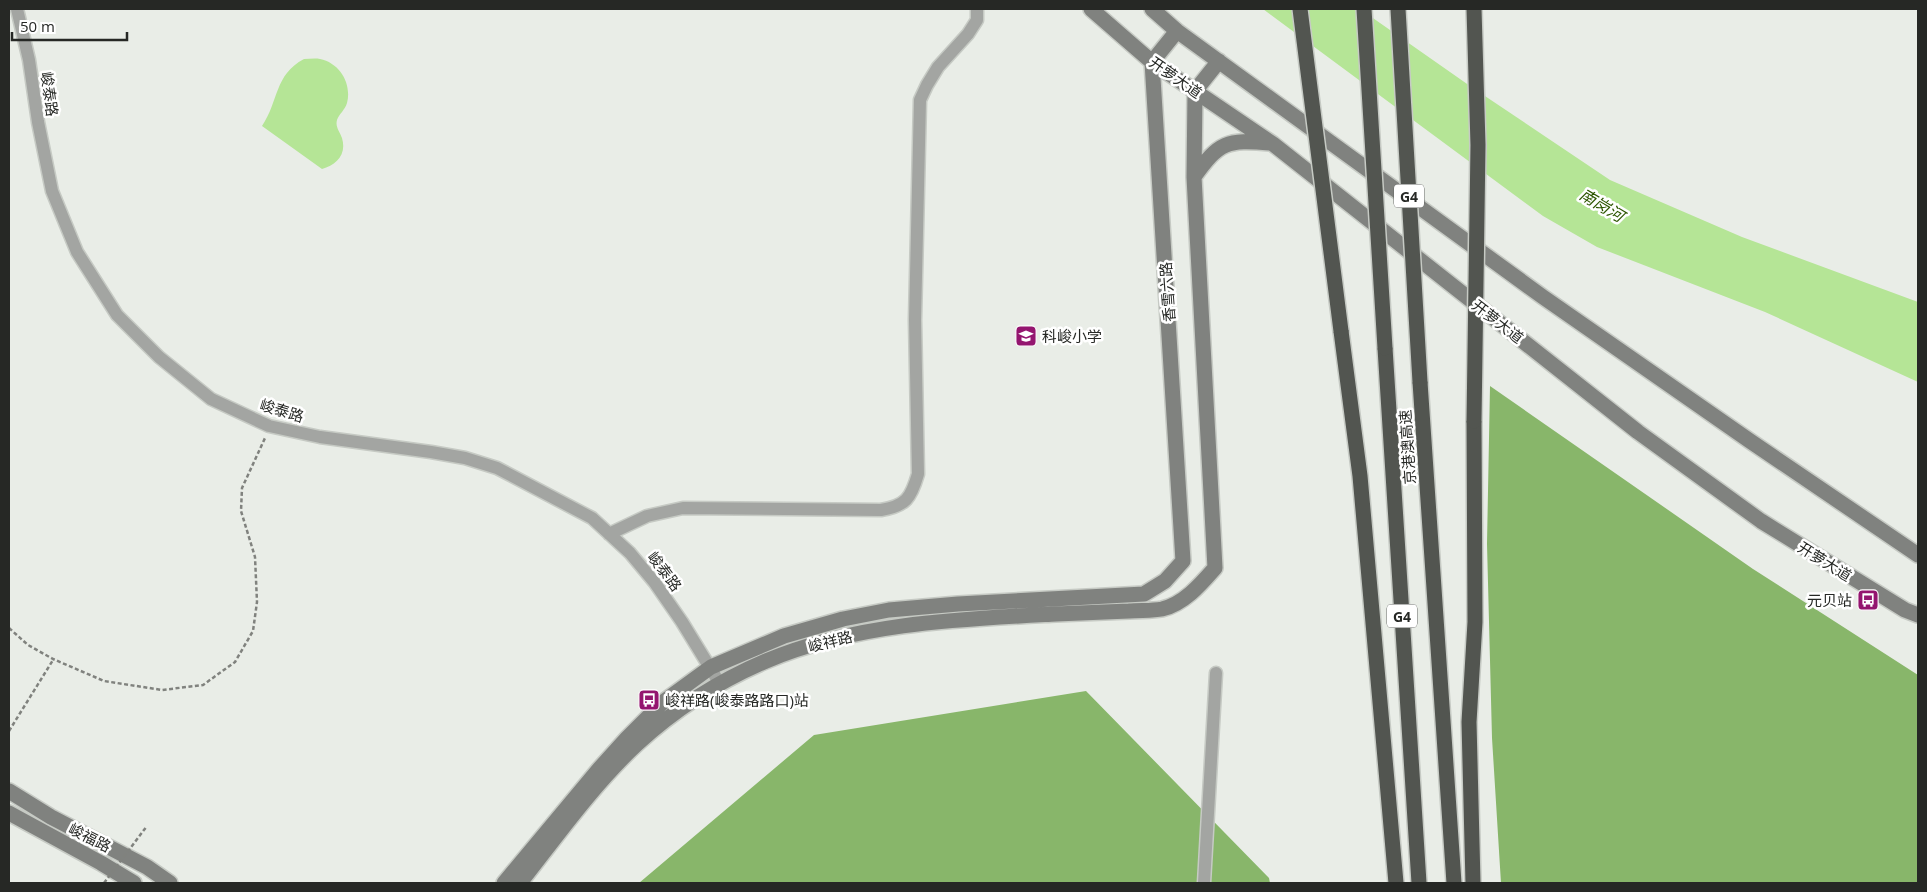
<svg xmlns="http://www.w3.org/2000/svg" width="1927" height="892" viewBox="0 0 1927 892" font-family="'Open Sans','Noto Sans SC',sans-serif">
	<rect width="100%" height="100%" fill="#e9ede7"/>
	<path fill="#88b66a" d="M 1490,386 L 1753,569 L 1918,675 L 1918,883 L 1501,883 L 1492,738 L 1487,544 Z
		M 1086,691 L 1269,878 L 1270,883 L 639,883 L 814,735 Z"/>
	<path fill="#b5e596" d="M 1263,9 L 1360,9 L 1470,86 L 1610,180 L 1742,237 L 1918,302 L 1918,382 L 1765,312 L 1597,247 L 1543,216 Z
		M 304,59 C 309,59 315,58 320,59 C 340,63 352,84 347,103 C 345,110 339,114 337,120 C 335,127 340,132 342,138 C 347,155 336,165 322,169 L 262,126 C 279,101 274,75 304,59 Z"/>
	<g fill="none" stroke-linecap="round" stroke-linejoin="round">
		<g stroke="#c6cac4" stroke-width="15">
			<path id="street" d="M 17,9 L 29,60 L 38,122 L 52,191 L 77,252 L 117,315 L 159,357 L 211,399 L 269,426 L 320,437 L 431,452 L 465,458 L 497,468 L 592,518 L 630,553 L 655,583 L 682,622 L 720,684
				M 609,534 L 647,516 L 683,508 L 881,510 C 906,506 911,498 918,474 L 915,320 L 920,100 L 927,85 L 938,67 L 968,34 L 977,20 L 977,9
				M 1204,883 L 1216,673"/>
		</g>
		<g stroke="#c6cac4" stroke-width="18">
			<path id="secondary" d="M 1091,9 L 1152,62 L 1273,144 L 1638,432 L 1761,521 L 1905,610 L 1918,615
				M 1152,9 L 1177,31 L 1543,297 L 1750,441 L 1918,555
				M 1194,177 C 1219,142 1227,139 1270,143
				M 9,791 L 51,817 L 147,867 L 170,883
				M 9,813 L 101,863 L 134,883
				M 504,883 L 599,769 L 627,738 L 663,702 L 711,667 L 784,636 L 843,619 L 889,610 L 958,604 L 1144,594 L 1165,581 L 1183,561 L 1152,62 L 1177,31
				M 520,883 C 557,836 593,785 637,744 C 674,710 719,681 766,661 C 856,623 960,619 1056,614 C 1081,613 1105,612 1129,611 C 1140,610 1152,611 1162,609 C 1184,604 1201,584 1215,568 L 1194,177 L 1195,91 L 1219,61"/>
		</g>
		<g stroke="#c6cac4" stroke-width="18">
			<path id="highway" d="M 1341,331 L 1360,476 L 1396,883
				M 1385,348 L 1419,883
				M 1420,382 L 1454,883
				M 1473,883 L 1469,722 L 1475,622 L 1474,421"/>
		</g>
		<path stroke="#80827e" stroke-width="2.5" stroke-dasharray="4 2.5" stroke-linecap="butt" d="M 9,628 L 28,645 L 53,659 L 104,681 L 162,690 L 203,685 L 235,662 L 253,631 L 257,602 L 255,557 L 241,511 L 242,488 L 265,438
			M 9,731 L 53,660"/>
		<use href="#street" stroke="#a3a5a2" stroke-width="12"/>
		<use href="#secondary" stroke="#80827f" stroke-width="15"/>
		<use href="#highway" stroke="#525550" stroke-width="15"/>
		<g stroke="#c6cac4" stroke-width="18" stroke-linecap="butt">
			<path id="highway-bridge" d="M 1300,9 L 1341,331
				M 1364,9 L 1385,348
				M 1398,9 L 1420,382
				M 1474,421 L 1478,145 L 1474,9"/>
		</g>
		<path stroke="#80827e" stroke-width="2.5" stroke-dasharray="4 2.5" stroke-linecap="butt" d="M 104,883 L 147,826"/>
		<use href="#highway-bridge" stroke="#525550" stroke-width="15"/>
	</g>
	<defs>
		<g id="school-square" transform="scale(1.125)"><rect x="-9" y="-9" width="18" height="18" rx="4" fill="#94156f" stroke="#fff"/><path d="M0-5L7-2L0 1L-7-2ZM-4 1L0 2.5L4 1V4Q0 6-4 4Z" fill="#fff"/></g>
		<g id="bus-square" transform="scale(1.125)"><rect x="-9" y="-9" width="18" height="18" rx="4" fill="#94156f" stroke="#fff"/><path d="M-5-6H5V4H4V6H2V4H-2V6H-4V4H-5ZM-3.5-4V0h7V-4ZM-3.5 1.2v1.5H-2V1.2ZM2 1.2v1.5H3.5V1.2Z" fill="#fff"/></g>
	</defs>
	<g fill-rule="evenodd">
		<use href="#school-square" x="1026" y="336"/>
		<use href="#bus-square" x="1868" y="600"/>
		<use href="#bus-square" x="649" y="700"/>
	</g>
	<g text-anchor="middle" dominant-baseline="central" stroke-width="5" stroke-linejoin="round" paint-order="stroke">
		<g fill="#fff" stroke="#676866" stroke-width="1">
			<rect x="1394" y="184.5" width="30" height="23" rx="4"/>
			<rect x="1387" y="604.5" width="30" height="23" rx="4"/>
		</g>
		<g font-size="14" font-weight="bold" fill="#262825">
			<text x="1409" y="196">G4</text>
			<text x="1402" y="616">G4</text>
		</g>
		<g font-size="15" fill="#262825" stroke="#fff">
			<text transform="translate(1176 77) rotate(35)">开萝大道</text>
			<text transform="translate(50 94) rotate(82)">峻泰路</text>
			<text transform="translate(1167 292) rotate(-94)">香雪六路</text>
			<text transform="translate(1498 321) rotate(38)">开萝大道</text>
			<text transform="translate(282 410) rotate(17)">峻泰路</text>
			<text transform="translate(1407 447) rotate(-94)">京港澳高速</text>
			<text transform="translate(1825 561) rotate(32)">开萝大道</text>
			<text transform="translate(665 571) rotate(53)">峻泰路</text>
			<text transform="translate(830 641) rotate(-14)">峻祥路</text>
			<text transform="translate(90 837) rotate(27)">峻福路</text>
		</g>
		<g font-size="15" fill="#262825" stroke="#fff" text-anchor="start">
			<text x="1042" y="336">科峻小学</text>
			<text x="1852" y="600" text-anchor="end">元贝站</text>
			<text x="665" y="700">峻祥路(峻泰路路口)站</text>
		</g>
		<g font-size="16" font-style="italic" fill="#2d5600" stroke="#fff">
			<text transform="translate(1602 205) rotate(31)">南岗河</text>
		</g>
	</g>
	<rect width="1927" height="892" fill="none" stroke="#262825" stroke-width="20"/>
	<path d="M12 32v8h115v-8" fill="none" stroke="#262825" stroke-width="2.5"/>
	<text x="20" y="32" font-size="15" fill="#262825" stroke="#ffffff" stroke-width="4" paint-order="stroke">50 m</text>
</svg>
